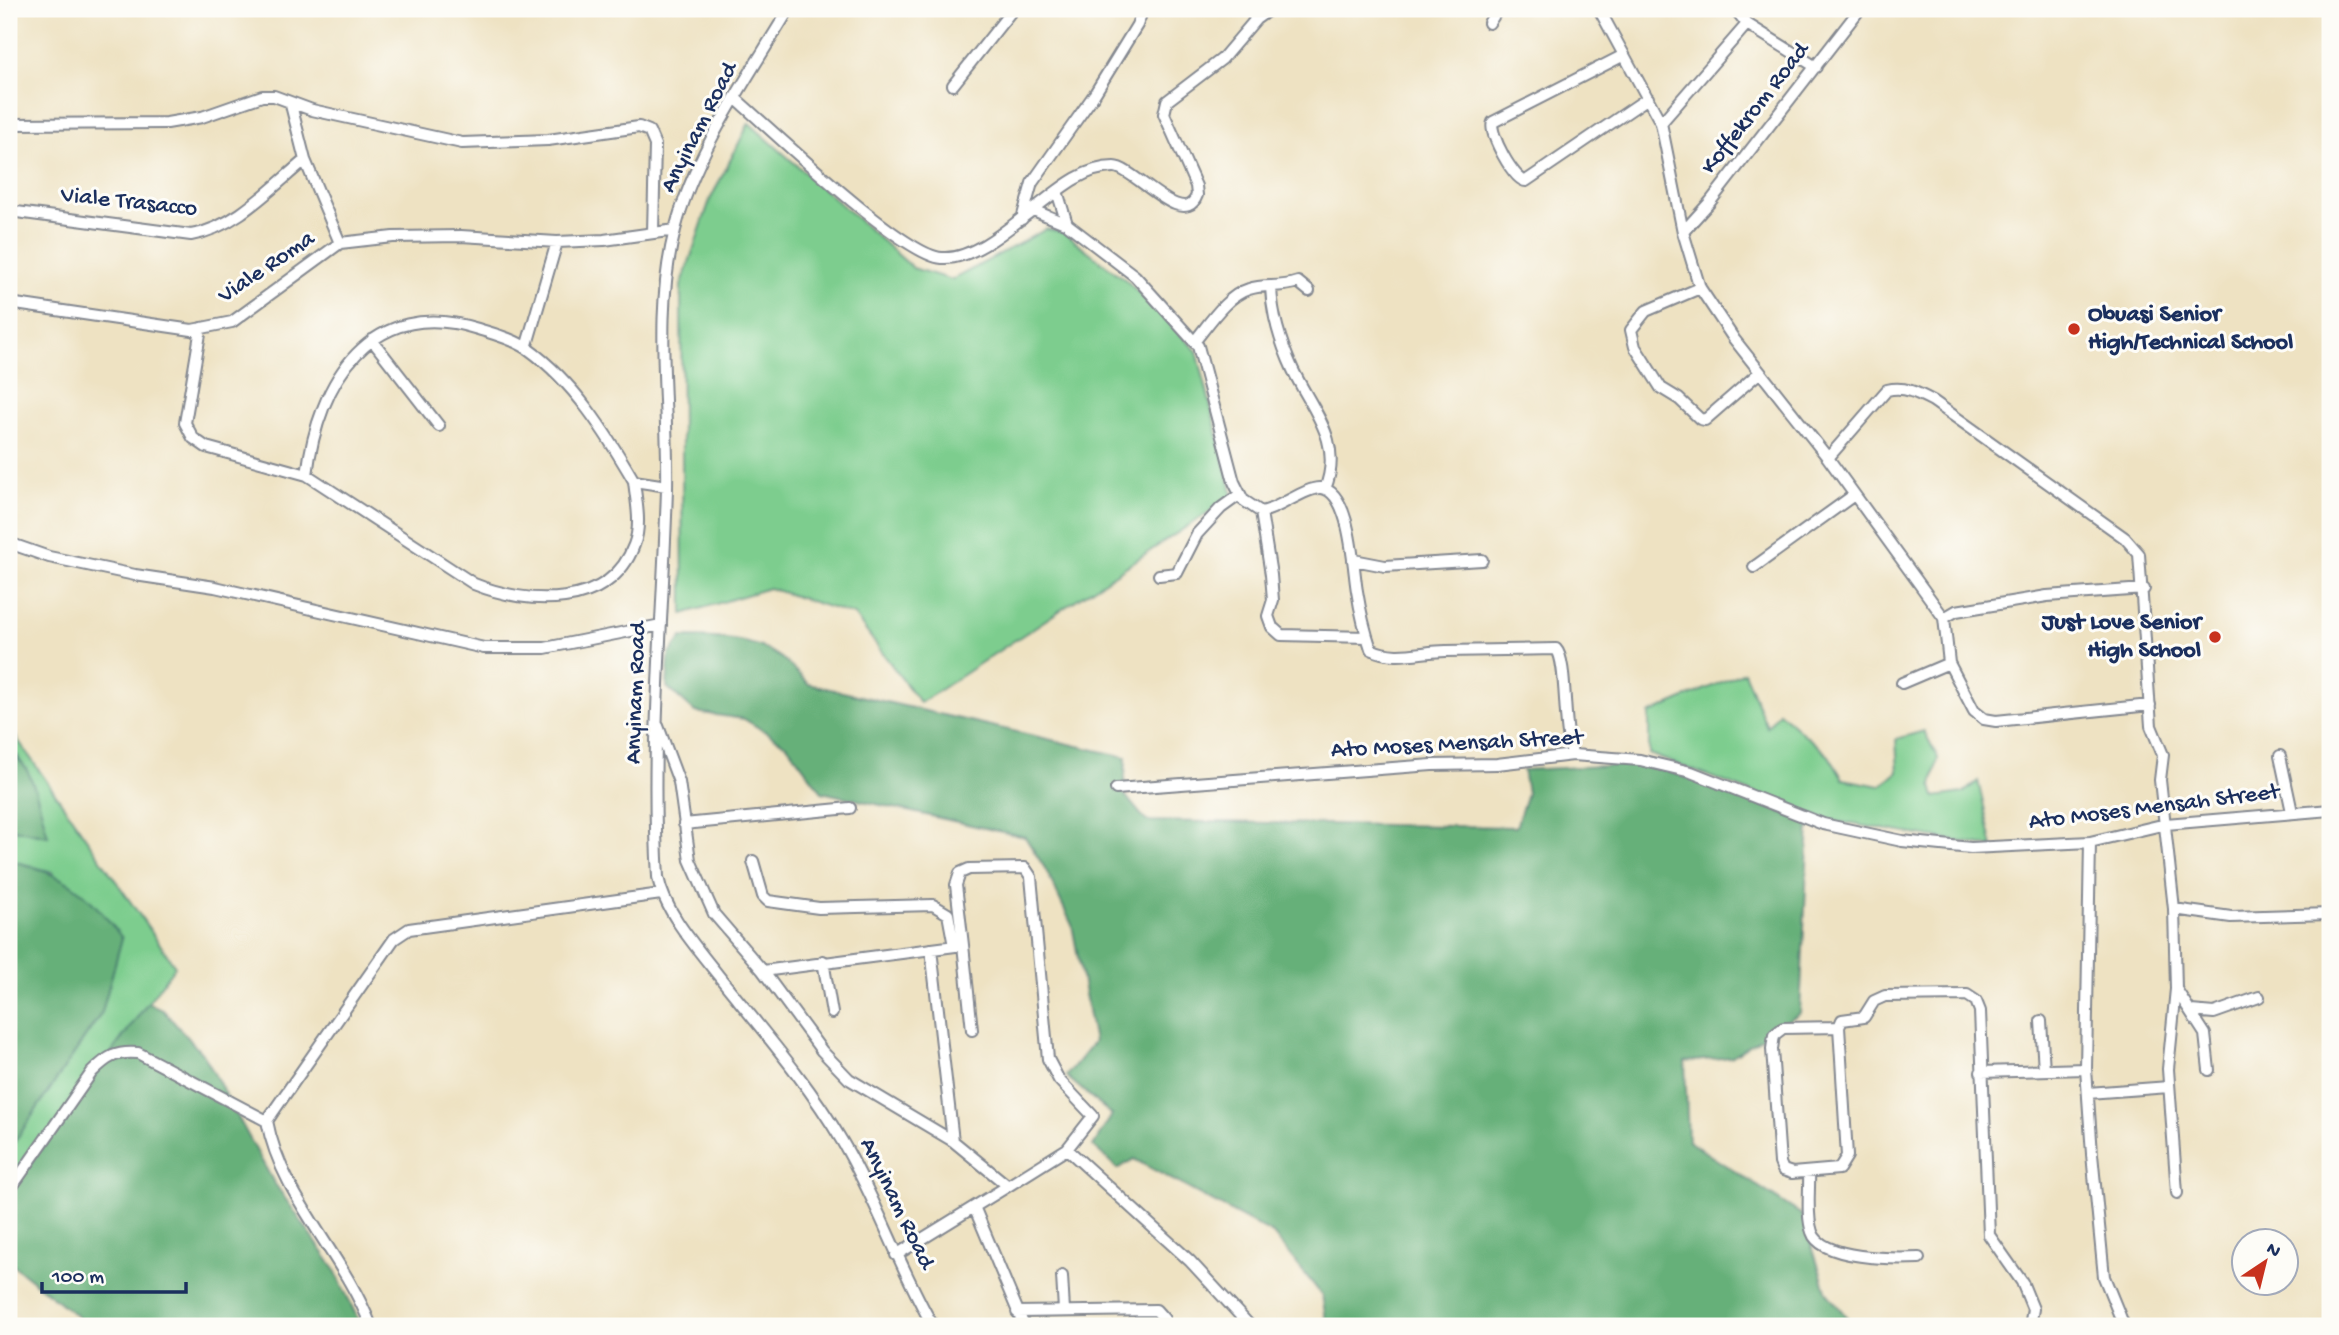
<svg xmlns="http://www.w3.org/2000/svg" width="2339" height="1335" viewBox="0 0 2339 1335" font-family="'Gochi Hand',sans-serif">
	<rect width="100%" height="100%" fill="#fdfcf7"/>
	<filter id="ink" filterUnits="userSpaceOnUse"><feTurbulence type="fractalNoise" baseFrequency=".0143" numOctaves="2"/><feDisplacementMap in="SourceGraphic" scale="14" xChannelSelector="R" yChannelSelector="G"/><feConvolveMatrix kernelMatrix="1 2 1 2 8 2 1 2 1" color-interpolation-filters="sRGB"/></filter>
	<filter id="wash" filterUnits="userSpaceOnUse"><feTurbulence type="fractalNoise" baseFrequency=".00686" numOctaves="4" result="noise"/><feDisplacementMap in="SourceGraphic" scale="28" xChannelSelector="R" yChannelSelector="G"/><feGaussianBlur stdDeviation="1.57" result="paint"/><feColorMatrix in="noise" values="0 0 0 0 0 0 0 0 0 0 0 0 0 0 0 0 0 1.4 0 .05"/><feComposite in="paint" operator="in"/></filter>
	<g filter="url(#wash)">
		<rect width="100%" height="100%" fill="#eee2c2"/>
		<path fill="#7dcd8e" stroke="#4c7e76" stroke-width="2" d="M 749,123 L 913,268 L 952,280 L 1046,229 L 1063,232 L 1127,281 L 1197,351 L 1233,496 L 920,703 L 854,615 L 769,588 L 683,614 L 681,286 L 710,200 Z
			M 1744,672 L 1767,727 L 1779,712 L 1829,756 L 1843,779 L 1880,786 L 1898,772 L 1896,739 L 1924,731 L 1938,758 L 1932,786 L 1935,797 L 1963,793 L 1978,781 L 1993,847 L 1827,820 L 1649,754 L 1649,714 Z
			M 9,727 L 175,966 L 9,1192 L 9,1150 L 102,1012 L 53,872 L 9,860 L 9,828 L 47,836 L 18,756 L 9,754 Z"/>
		<path fill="#66b079" stroke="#40706c" stroke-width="2" d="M 682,637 C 713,637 754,638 780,657 C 790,664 799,675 808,684 L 1126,757 L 1124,794 L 1146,821 L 1516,827 L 1527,793 L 1523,770 L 1642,764 L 1714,786 L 1809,823 L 1800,1013 L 1731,1057 L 1685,1062 L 1688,1141 L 1802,1215 L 1827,1293 L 1854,1326 L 1327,1326 L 1322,1295 L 1273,1234 L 1134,1159 L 1118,1169 L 1093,1146 L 1112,1115 L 1066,1076 L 1094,1042 L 1072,925 L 1046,870 L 1025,837 L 822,792 L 787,745 L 744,719 L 695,712 L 667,687 L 669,655 Z
			M 9,754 C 33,760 41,813 48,836 L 9,828 Z
			M 9,860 C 67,875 86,889 122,938 L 102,1012 L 9,1150 Z
			M 148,1003 L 163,1010 L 205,1057 L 273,1181 L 334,1268 L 361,1326 L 74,1326 L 79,1318 L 9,1262 L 9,1192 Z"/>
	</g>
	<g filter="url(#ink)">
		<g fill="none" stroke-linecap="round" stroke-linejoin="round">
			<g stroke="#848890" stroke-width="14">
				<path id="minor" d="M 789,9 C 748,78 695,151 675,230 C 653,316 669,402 667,489 C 663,619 650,747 658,877 C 664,911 696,947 718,975 C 761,1029 807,1081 842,1141 C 877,1200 899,1267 933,1326
					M 1599,9 L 1661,123 L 1683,232 L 1700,288 L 1734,339 L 1828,458
					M 1735,9 L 1747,24 L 1816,67
					M 1256,19 L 1270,9
					M 1489,23 L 1498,9
					M 1624,55 L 1493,122 C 1488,132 1514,181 1526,181 L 1648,98
					M 953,85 L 1013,9
					M 736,99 C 772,130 903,256 942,258 C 969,260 1002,234 1022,218 C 1049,199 1078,167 1114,167 C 1134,167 1184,231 1197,195 L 1196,186 L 1164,114 L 1167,101 L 1222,59 L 1256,19 L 1249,9
					M 291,105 L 305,160 L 340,243
					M 1661,123 L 1747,24
					M 9,124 L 167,123 L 202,117 L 262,96 L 274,96 L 312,110 L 462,143 L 548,140 L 639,127 L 649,131 L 655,145 L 653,232
					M 1057,191 L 1067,224
					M 1033,210 L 1067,224 L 1135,276 L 1198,346 L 1234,482 L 1243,500 L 1261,512 C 1280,509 1305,487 1321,488 C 1351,491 1353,570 1357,591 C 1360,610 1365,631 1371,649 C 1394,661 1422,651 1446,651 C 1483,650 1520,650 1556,649 C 1568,661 1562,730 1573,755
					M 9,211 L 191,235 C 235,228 271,188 305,160
					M 1022,219 L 1032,183 L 1094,95 L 1137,25 L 1140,17 L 1137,9
					M 1683,232 L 1710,202 L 1860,9
					M 1271,287 C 1272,316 1281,344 1293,370 C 1312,410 1344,442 1325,489
					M 1700,288 L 1646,311 L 1631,330 L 1635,347 L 1661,388 L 1679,399 L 1700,419 L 1705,420 L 1760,372
					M 9,303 L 192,330 L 232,322 L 340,243 L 393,237 L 461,236 L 557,242 L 604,240 L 675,230
					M 201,328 L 185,423 L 193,438 L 206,447 L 307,475 L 474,584 C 526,605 610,611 634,545 C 642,525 636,501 634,481
					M 372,340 L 439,426
					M 1194,342 C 1209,324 1226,296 1249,289 C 1265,283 1278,289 1298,282 L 1309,291
					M 526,348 L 557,242
					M 307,475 C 318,381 371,295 478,329 C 494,334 514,339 528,349 C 574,382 606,433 634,481 L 667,486
					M 1261,512 L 1271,575 L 1273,600 L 1268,616 L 1272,627 L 1281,635 L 1367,637
					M 9,543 L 49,557 L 135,575 L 215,587 L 484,648 L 545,648 L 661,625
					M 1354,560 L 1385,566 L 1482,560
					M 1754,567 L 1854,495
					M 1159,575 L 1177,573 L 1197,534 L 1221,508 L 1239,495
					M 1944,618 L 1956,611 L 2047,596 L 2144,589
					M 1902,683 L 1949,663
					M 2150,705 L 1996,721 L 1984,719 L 1974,711 L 1949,663 L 1944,618 L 1828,458 L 1887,390 C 1905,386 1918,393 1933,401 L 2125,538 L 2139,554 L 2151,726 L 2163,755 L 2160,780 L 2174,909 L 2176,989 L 2168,1069 L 2177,1193
					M 658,726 L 679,782 L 690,860 L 714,914 L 763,971 L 822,1051 L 849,1079 L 953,1141 L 1008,1186 L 896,1255
					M 2280,756 L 2292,812
					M 1116,789 L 1432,765 L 1497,764 L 1573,755 L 1640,760 L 1691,772 L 1823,824 L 1902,841 L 1971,848 L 2090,842 L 2166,824 L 2330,810
					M 684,824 L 850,808
					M 2090,842 L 2086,1069 L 2092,1154 L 2104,1277 L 2124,1326
					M 753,861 L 763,896 L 768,901 L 819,908 L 933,905 L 948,914 L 954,946
					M 2174,909 L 2231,917 L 2330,914
					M 963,945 L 972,1030
					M 931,949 L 953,1141
					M 823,961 L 832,1013
					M 763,971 L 963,945 L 956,885 L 960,873 L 969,869 L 1025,868 L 1031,877 L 1048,1059 L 1059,1080 L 1093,1116 L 1067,1149
					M 2176,989 L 2205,1034 L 2209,1070
					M 2191,1011 L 2214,1013 L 2259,997
					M 2041,1021 L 2044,1070
					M 1839,1027 L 1783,1028 L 1774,1035 L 1772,1049 L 1780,1163 L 1783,1170 L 1792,1173 L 1839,1169 L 1847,1156 L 1839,1027 L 1842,1020 L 1864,1017 L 1874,1001 L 1885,996 L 1967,995 L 1976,1001 L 1980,1011 L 1989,1235 L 2022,1282 L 2033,1309 L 2030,1326
					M 1981,1072 L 2086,1069
					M 2088,1093 L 2169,1087
					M 1809,1172 C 1810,1190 1806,1215 1812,1232 C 1821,1260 1896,1259 1919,1258
					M 1008,1186 L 1067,1149 L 1190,1261 L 1250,1326
					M 9,1191 L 92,1072 C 107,1057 116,1051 138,1053 L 267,1121
					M 975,1209 L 1024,1326
					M 1062,1276 L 1064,1310
					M 1017,1312 L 1156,1310 L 1164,1319 L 1165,1326
					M 371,1326 C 344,1255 281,1197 267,1121 L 273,1112 L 394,939 L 409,929 L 661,894"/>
			</g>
			<use href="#minor" stroke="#fff" stroke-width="10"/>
		</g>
	</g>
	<g fill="#c8321e" stroke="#fdfcf7" stroke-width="2.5">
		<circle cx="2074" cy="329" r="7"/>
		<circle cx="2215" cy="637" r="7"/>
	</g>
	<g text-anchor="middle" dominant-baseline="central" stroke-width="6" stroke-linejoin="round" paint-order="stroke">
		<g font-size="24" fill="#1b2f5e" stroke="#fdfcf7">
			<text transform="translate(1756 109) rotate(-52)">Koffekrom Road</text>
			<text transform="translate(700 128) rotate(-63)">Anyinam Road</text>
			<text transform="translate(129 203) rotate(6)">Viale Trasacco</text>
			<text transform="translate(267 268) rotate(-34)">Viale Roma</text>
			<text transform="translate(637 693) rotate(-88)">Anyinam Road</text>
			<text transform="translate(1457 745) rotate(-3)">Ato Moses Mensah Street</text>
			<text transform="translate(2154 808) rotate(-7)">Ato Moses Mensah Street</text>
			<text transform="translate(896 1204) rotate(64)">Anyinam Road</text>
		</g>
		<g font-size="24" font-weight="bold" fill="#1b2f5e" stroke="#fdfcf7" text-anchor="start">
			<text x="2088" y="315">Obuasi Senior<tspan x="2088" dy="28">High/Technical School</tspan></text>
			<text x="2201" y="623" text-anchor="end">Just Love Senior<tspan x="2201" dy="28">High School</tspan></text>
		</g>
	</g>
	<rect width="2339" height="1335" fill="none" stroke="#fdfcf7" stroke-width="35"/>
	<g transform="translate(2265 1262) rotate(35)"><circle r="33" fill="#fdfcf7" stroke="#a3aaba" stroke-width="2"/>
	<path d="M0-5L12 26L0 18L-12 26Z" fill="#c8321e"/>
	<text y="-10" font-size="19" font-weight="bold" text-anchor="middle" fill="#1b2f5e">N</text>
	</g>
	<path d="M42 1282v10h144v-10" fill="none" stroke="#1b2f5e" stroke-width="3.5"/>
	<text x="52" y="1282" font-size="21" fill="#1b2f5e" stroke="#fdfcf7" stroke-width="5" paint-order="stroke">100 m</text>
</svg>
